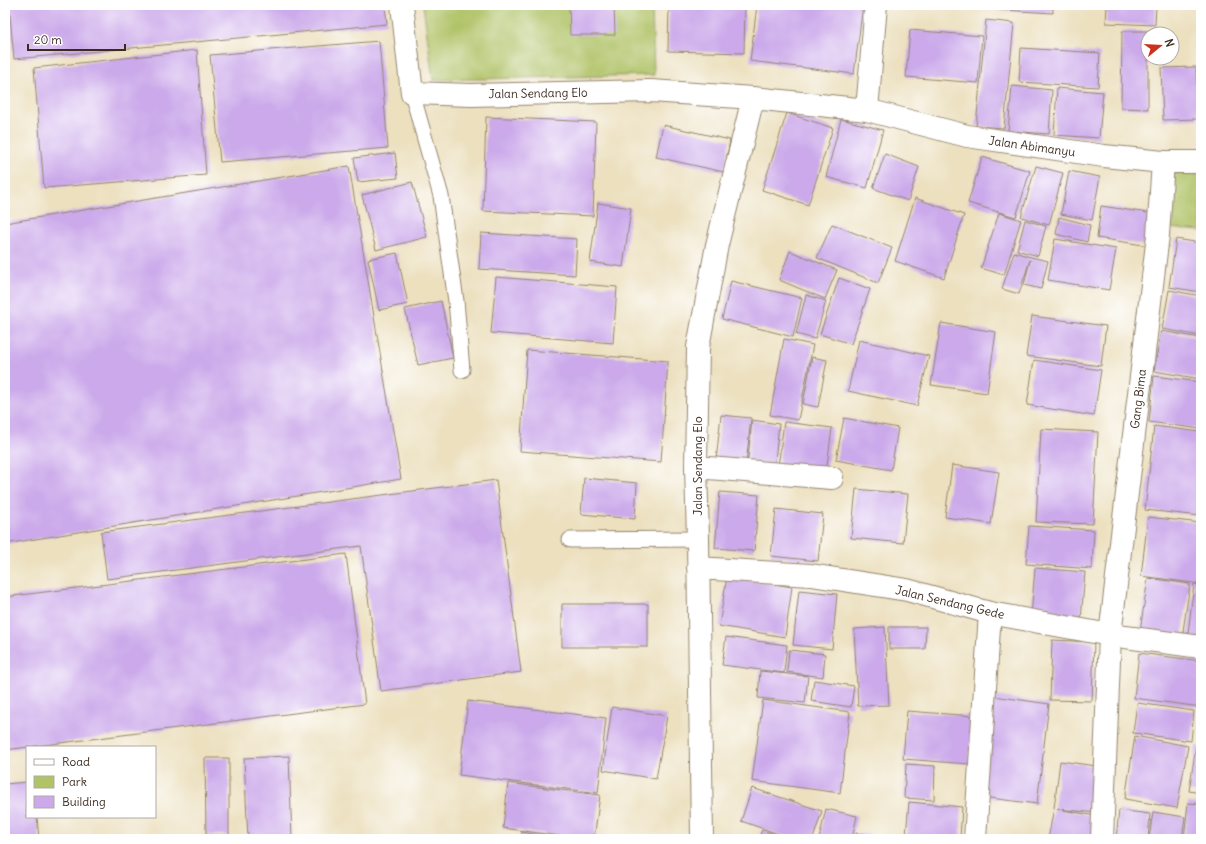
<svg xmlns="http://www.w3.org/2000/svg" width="1206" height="844" viewBox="0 0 1206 844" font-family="Delius,sans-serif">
	<rect width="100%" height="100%" fill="#fff"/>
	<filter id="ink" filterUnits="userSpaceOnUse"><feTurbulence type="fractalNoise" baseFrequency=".025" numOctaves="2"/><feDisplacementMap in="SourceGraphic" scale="8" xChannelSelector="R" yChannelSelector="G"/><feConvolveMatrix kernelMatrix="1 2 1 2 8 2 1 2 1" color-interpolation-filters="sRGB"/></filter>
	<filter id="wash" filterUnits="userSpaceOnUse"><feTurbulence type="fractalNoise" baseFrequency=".012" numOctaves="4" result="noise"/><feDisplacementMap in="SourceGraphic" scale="16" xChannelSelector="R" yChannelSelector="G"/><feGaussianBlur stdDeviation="0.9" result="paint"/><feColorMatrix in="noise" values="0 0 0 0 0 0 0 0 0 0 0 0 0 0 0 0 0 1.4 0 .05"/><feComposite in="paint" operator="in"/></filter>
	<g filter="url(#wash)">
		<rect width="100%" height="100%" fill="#ece0bf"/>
		<path fill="#b0c367" stroke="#767642" d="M 423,5 L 652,5 L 654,75 L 433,80 Z
			M 1173,173 L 1201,175 L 1201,231 L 1168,228 Z"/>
		<g id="blocks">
			<path fill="#cba9ea" d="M 9,5 L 385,5 L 387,24 L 14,59 Z
				M 569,5 L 614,5 L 615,35 L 570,35 Z
				M 669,5 L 745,5 L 744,53 L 668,51 Z
				M 757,5 L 863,5 L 854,74 L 750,61 Z
				M 922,5 L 975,5 L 975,9 L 922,6 Z
				M 986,5 L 1053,5 L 1053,13 L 986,9 Z
				M 1107,5 L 1156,5 L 1155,25 L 1106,23 Z
				M 986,20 L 1014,23 L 1004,128 L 976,126 Z
				M 910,30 L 982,36 L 978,83 L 906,77 Z
				M 1122,31 L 1149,31 L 1148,34 L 1148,109 L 1121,108 Z
				M 379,41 L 388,148 L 220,162 L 210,55 Z
				M 1021,48 L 1100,53 L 1098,87 L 1019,82 Z
				M 197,50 L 206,175 L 44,188 L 34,68 Z
				M 1196,67 L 1198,119 L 1163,120 L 1161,68 Z
				M 1012,86 L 1052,90 L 1049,134 L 1008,131 Z
				M 1057,88 L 1103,92 L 1099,138 L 1054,135 Z
				M 787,113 L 833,128 L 808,205 L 762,190 Z
				M 486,117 L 596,122 L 593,216 L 483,211 Z
				M 841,119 L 883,130 L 867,188 L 826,177 Z
				M 663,125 L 730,140 L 724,172 L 656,157 Z
				M 395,153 L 398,178 L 358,182 L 354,158 Z
				M 885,154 L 919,167 L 908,201 L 873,188 Z
				M 982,157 L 1030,171 L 1016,217 L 968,203 Z
				M 349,166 L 401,479 L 5,544 L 5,223 Z
				M 1036,166 L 1063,173 L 1049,225 L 1021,217 Z
				M 1069,171 L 1100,177 L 1092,220 L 1061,214 Z
				M 412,182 L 427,237 L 376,250 L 362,195 Z
				M 915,198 L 964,215 L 944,278 L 895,261 Z
				M 598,203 L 631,208 L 623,267 L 590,262 Z
				M 1101,206 L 1155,214 L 1150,246 L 1097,238 Z
				M 999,213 L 1021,220 L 1004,275 L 981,268 Z
				M 1059,217 L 1090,225 L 1087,242 L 1056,234 Z
				M 1025,220 L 1046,226 L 1038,256 L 1017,250 Z
				M 832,224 L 892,248 L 878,283 L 817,258 Z
				M 481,233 L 577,239 L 575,275 L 479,269 Z
				M 1055,239 L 1116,249 L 1109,290 L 1048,280 Z
				M 1176,239 L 1201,243 L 1201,292 L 1169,287 Z
				M 790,251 L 837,270 L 825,299 L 779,280 Z
				M 1014,252 L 1031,257 L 1048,261 L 1041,289 L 1024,285 L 1030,260 L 1019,294 L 1002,289 Z
				M 397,253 L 408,304 L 379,310 L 368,259 Z
				M 496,277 L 617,287 L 613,343 L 491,333 Z
				M 839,278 L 870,289 L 851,344 L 820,334 Z
				M 731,281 L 802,298 L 793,337 L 722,319 Z
				M 1169,290 L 1201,296 L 1201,336 L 1162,329 Z
				M 806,295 L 826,301 L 815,339 L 796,334 Z
				M 441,301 L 453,358 L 418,365 L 405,309 Z
				M 1032,316 L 1106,326 L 1101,366 L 1026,356 Z
				M 941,323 L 996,332 L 987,393 L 931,385 Z
				M 1161,331 L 1201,338 L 1201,379 L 1154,371 Z
				M 784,339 L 813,345 L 798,420 L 770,415 Z
				M 859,340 L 929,356 L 917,406 L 848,391 Z
				M 527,350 L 668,361 L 661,462 L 520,451 Z
				M 812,357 L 827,360 L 818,407 L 803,404 Z
				M 1034,360 L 1101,370 L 1094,416 L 1027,405 Z
				M 1154,376 L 1201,382 L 1201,429 L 1149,422 Z
				M 721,415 L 751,418 L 746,464 L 716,461 Z
				M 844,418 L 898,428 L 891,470 L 836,460 Z
				M 752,420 L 779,424 L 774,470 L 747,467 Z
				M 784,422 L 832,428 L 826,473 L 778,467 Z
				M 1154,426 L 1201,432 L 1201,516 L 1145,510 Z
				M 1041,429 L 1098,432 L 1093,524 L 1036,522 Z
				M 952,465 L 999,472 L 991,524 L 945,517 Z
				M 584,478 L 637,483 L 635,519 L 581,514 Z
				M 496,480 L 521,672 L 381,691 L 361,546 L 107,579 L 101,532 Z
				M 856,489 L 908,494 L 903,543 L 851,538 Z
				M 720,492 L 759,495 L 754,551 L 715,548 Z
				M 776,509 L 823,514 L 818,561 L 771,556 Z
				M 1148,517 L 1201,523 L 1201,584 L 1141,576 Z
				M 1029,526 L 1094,530 L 1092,569 L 1026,564 Z
				M 346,554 L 365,704 L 5,750 L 5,597 Z
				M 1035,568 L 1085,572 L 1081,620 L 1031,616 Z
				M 727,576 L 792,587 L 785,637 L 719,626 Z
				M 1148,578 L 1190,584 L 1182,638 L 1140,631 Z
				M 1194,584 L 1201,585 L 1201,643 L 1187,642 Z
				M 799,590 L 837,594 L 832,649 L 793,645 Z
				M 562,604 L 648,604 L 648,647 L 562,647 Z
				M 885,627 L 889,705 L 858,706 L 854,629 Z
				M 889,627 L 926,627 L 925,649 L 889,649 Z
				M 726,637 L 787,645 L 784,673 L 722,665 Z
				M 1052,640 L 1094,642 L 1092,701 L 1050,700 Z
				M 789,650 L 825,654 L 823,677 L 787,672 Z
				M 1139,653 L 1201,661 L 1201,707 L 1134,698 Z
				M 760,671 L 808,676 L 805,703 L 758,698 Z
				M 814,680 L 854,686 L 851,707 L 811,701 Z
				M 994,696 L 1049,704 L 1037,804 L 982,797 Z
				M 763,700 L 850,712 L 840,793 L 752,781 Z
				M 468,701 L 606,718 L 598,793 L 459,775 Z
				M 1137,703 L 1194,711 L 1191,741 L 1133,733 Z
				M 612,707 L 667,716 L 656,779 L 603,770 Z
				M 907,711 L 973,716 L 969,764 L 903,759 Z
				M 1135,736 L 1188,746 L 1177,808 L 1125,799 Z
				M 1196,746 L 1201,747 L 1201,793 L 1189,791 Z
				M 289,756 L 292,839 L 248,839 L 244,758 Z
				M 205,758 L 229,758 L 229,835 L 206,835 Z
				M 1060,761 L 1104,767 L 1097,813 L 1057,809 L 1102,817 L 1098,839 L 1048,839 L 1054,808 Z
				M 906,764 L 935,766 L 934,800 L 904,798 Z
				M 27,782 L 27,817 L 37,817 L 39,839 L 5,839 L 5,784 Z
				M 508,783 L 600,795 L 594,839 L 582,839 L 503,828 Z
				M 752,788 L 822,811 L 813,839 L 793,839 L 741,821 Z
				M 909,802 L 962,807 L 960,839 L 941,839 L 906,836 Z
				M 1188,803 L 1201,804 L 1201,839 L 1184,839 Z
				M 826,809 L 857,816 L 852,839 L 819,839 Z
				M 1119,810 L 1150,814 L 1148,839 L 1116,839 Z
				M 1153,812 L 1185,817 L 1182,839 L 1149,839 Z
				M 762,830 L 789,839 L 758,839 Z
				M 522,832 L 554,838 L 553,839 L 521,839 Z
				M 856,833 L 891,838 L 891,839 L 855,839 Z"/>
		</g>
	</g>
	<g filter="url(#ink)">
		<use href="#blocks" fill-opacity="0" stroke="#94856e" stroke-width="1"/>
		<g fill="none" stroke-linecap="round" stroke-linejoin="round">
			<g stroke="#94856e" stroke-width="17">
				<path id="service" d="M 412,93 L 441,196 L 456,301 L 462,370
					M 570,540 L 698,539"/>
			</g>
			<g stroke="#94856e" stroke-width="24">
				<path id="minor" d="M 402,5 L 412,93 L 471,95 L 651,91 L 753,98
					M 867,110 L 967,136 L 1104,156 L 1163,162 L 1201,162
					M 696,467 L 832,478
					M 698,568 L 811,575 L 907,590 L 990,613 L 1110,635 L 1201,647
					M 702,839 L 698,539 L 696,467 L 698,347 L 717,245 L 753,98 L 867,110 L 876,5
					M 975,839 L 990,613
					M 1102,839 L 1110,635 L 1158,235 L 1163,162"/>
			</g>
			<use href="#service" stroke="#fff" stroke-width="15"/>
			<use href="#minor" stroke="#fff" stroke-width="22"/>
		</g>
	</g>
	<g text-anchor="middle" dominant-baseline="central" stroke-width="3" stroke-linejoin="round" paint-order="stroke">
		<g font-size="12" fill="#3b2a1e" stroke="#fff">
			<text transform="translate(538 93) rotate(-1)">Jalan Sendang Elo</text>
			<text transform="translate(1032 146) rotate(8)">Jalan Abimanyu</text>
			<text transform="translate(1138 399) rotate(-83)">Gang Bima</text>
			<text transform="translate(697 466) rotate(-90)">Jalan Sendang Elo</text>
			<text transform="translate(950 602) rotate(13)">Jalan Sendang Gede</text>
		</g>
	</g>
	<rect width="1206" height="844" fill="none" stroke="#fff" stroke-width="20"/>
	<rect x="26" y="746" width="130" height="72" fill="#ffffff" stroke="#b1aaa5"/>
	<rect x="34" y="759" width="20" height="6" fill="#ffffff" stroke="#b1aaa5"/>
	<text x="62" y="766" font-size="12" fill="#3b2a1e">Road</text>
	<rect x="34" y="776" width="20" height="12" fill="#b0c367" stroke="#b1aaa5"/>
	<text x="62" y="786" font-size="12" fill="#3b2a1e">Park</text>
	<rect x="34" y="796" width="20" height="12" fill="#cba9ea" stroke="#b1aaa5"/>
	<text x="62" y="806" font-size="12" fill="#3b2a1e">Building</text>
	<g transform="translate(1160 46) rotate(72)"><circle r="19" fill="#ffffff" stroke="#b1aaa5"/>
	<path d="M0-3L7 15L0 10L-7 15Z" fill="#c8321e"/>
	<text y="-6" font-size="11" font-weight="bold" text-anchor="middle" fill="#3b2a1e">N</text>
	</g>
	<path d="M28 44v6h97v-6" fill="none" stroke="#3b2a1e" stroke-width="2"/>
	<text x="34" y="44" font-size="12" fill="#3b2a1e" stroke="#ffffff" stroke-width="3" paint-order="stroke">20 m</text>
</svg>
